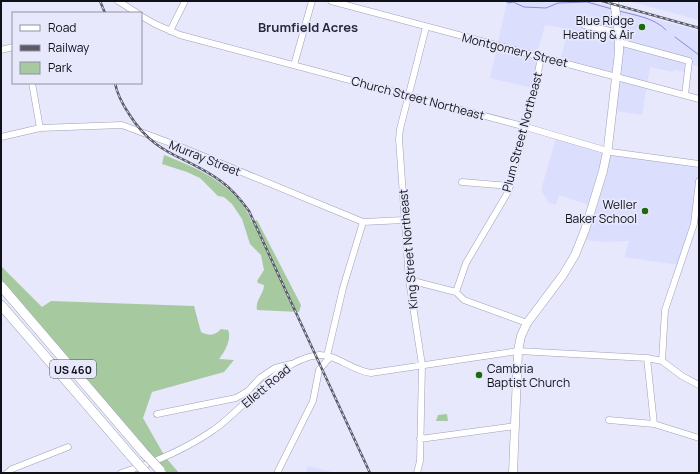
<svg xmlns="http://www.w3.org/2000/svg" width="700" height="474" viewBox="0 0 700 474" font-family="Manrope,sans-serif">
	<rect width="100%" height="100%" fill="#e7e8fc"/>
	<path fill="#dcdefe" d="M 507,1 L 592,1 L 611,6 L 616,37 L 613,72 L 560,60 L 569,29 L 545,25 L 537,54 L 533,88 L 490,78 Z
		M 626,1 L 699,1 L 699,20 L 640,4 Z
		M 620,9 L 699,31 L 699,67 L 689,64 L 687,72 L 674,70 L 673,72 L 650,67 L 642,115 L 616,111 L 623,47 Z
		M 556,138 L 603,153 L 589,205 L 559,195 L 556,205 L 549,203 L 541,190 Z
		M 614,155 L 697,167 L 699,175 L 693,223 L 679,265 L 624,257 L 629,241 L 605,242 L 586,240 L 610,156 Z
		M 308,466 L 336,473 L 306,473 Z"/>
	<path fill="#a6c9a0" d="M 164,155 C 198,168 238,186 252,222 L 257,220 L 301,305 L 299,312 L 257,310 C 255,300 264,294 264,285 L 258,283 L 257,281 L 264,270 L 261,255 L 250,244 L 242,219 L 232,204 L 224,197 L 218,196 L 200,178 L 187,172 L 162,164 Z
		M 1,266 L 42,307 L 51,301 L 194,306 L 201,332 C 209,336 215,336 221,329 L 228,330 C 232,338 225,352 219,359 L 234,360 L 224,372 L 152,392 L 143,418 L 164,455 L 155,459 L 1,279 Z
		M 447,414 L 448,421 L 436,421 L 438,415 Z
		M 167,459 L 179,473 L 167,473 L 159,463 Z"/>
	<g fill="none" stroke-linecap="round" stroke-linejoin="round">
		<path stroke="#8b8bd0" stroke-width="1" d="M 505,1 L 509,3 L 513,2 L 524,7 L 546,8 L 558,3 L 587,2 L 612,9
			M 619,11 C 634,15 655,18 666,30
			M 675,37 L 699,55"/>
		<g stroke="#9e9fb7" stroke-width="7">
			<path id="minor" d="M 118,1 L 137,13
				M 331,1 L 699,99
				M 141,16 L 155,24 L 180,35 L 526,127 L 611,152 L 699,164
				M 584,25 L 619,33
				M 170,31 L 185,1
				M 619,42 L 689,61 L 685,95
				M 1,50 L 13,47
				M 294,65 L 312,1
				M 32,83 L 40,128
				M 1,137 L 40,128 L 122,125 L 181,147 L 363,222 L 404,220
				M 462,182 L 510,186
				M 409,280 L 456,292 L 464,300 L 527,323
				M 456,292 L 466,263 L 508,192 L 533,98 L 541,57
				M 327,356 L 343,288 L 363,222
				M 647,358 L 654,424
				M 662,361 L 665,310 L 694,224 L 699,181
				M 157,414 L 236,398 L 248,391 L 260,378 L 275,368 L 291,364
				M 609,420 L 654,424 L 699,438
				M 420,439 L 515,426
				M 7,473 L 12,469 L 68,447
				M 121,473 C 153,463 184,450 212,431 C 245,409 278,359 319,355 C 335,354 353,371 371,373 L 518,351 L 647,358 L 662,361 L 682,376 L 699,385
				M 277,473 L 313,401 L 319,370 L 330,357
				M 417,473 L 420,461 L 422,365 L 409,280 L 399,139 L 400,129 L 426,27"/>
		</g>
		<g stroke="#9e9fb7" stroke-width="9">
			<path id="major" d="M 513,473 L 518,351 L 521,336 L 527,323 L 563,275 L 575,255 L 585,230 L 603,171 L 608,147 L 619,52 L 619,33 L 614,1"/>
		</g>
		<g stroke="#9e9fb7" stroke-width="10">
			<path id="highway" d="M 1,286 L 144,453
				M 1,305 L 131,456"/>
		</g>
		<use href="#minor" stroke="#fff" stroke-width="6"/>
		<use href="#major" stroke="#fff" stroke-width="8"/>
		<use href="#highway" stroke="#fff" stroke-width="9"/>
		<g stroke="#5b5c68" stroke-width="2.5">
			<path id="rail" d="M 100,1 L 105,13
				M 602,1 L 699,28
				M 115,83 C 117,94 123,105 129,114 C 156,157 186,155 222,182 C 233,190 241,200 249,211 L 370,473"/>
		</g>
		<use href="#rail" stroke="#e7e8fc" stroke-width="1" stroke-dasharray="3" stroke-linecap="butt"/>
		<g stroke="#9e9fb7" stroke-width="10" stroke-linecap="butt">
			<path id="highway-bridge" d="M 144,453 L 160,470
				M 131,456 L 146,473"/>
		</g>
		<use href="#highway-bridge" stroke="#fff" stroke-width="9"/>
	</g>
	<g fill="#1c6a0b" stroke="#e7e8fc" stroke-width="1.5">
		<circle cx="642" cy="27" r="4"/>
		<circle cx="645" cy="211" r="4"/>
		<circle cx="479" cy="375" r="4"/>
	</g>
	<g text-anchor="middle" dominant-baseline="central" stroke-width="3.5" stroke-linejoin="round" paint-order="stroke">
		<rect fill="#e7e8fc" stroke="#50515c" stroke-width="1" x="50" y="360" width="46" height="18" rx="3"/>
		<g font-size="11" font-weight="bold" fill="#0f1018">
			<text x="73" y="369">US 460</text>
		</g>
		<g font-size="12" fill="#0f1018" stroke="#e7e8fc" text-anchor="end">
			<text x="634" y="20">Blue Ridge<tspan x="634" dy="14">Heating &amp; Air</tspan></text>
			<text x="637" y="204">Weller<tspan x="637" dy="14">Baker School</tspan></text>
			<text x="487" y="368" text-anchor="start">Cambria<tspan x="487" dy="14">Baptist Church</tspan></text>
		</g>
		<g font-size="12" fill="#0f1018" stroke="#e7e8fc">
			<text transform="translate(515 50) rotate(14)">Montgomery Street</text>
			<text transform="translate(418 98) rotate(15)">Church Street Northeast</text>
			<text transform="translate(522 132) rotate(-75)">Plum Street Northeast</text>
			<text transform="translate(205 158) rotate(22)">Murray Street</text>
			<text transform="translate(408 249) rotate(-95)">King Street Northeast</text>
			<text transform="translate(266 386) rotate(-40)">Ellett Road</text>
		</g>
		<g font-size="13" font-weight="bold" fill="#28293c" stroke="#e7e8fc">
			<text x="308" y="27">Brumfield Acres</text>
		</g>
	</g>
	<rect width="700" height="474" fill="none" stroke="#0f1018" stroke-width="4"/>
	<rect x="12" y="12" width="130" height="72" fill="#e7e8fc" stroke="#9192a1"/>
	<rect x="20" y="25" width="20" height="6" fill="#ffffff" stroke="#9192a1"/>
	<text x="48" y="32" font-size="12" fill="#0f1018">Road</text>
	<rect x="20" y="45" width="20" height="6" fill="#5b5c68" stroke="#9192a1"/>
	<text x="48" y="52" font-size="12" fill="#0f1018">Railway</text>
	<rect x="20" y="62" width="20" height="12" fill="#a6c9a0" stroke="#9192a1"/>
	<text x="48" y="72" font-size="12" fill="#0f1018">Park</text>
</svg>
